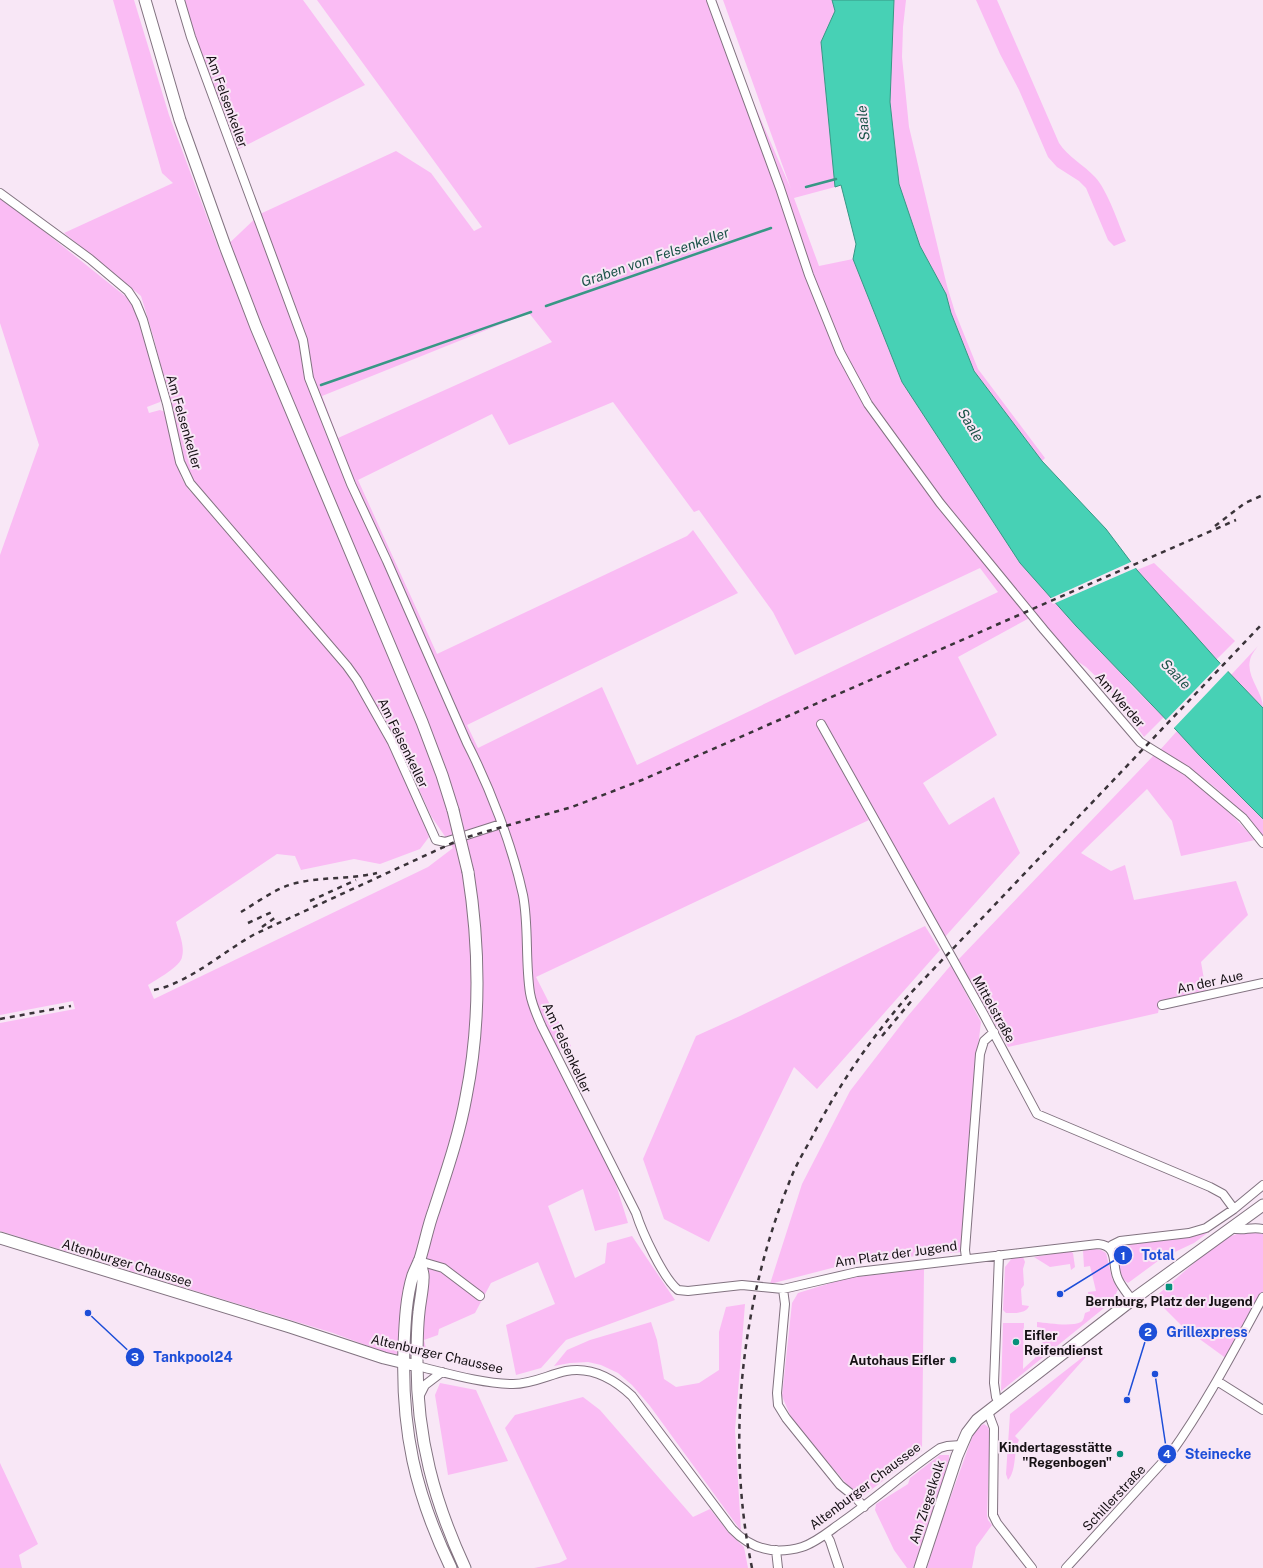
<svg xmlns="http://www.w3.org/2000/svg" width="1263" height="1568" viewBox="0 0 1263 1568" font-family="'Public Sans',sans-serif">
	<rect width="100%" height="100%" fill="#f8e7f6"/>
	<path fill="#fabcf4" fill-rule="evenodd" d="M 113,0 L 134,0 L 169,115 L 220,252 L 260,214 L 396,151 L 431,173 L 474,231 L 482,227 L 317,0 L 709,0 L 791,189 L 723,0 L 832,0 L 835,11 L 821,42 L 835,187 L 794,198 L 819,266 L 853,259 L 902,382 L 1132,686 L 1164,717 L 1144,737 L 1109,689 L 1086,667 L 1077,661 L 1035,615 L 958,657 L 997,735 L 923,783 L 949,825 L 994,797 L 1020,853 L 944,938 L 826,724 L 819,728 L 869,820 L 536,977 L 571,1046 L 551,1054 L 613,1175 L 628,1223 L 595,1231 L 583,1189 L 548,1206 L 575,1278 L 605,1263 L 607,1243 L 632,1236 L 675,1300 L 566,1340 L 541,1368 L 516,1375 L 506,1325 L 555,1304 L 538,1262 L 491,1283 L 475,1313 L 439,1329 L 438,1335 L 424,1340 L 428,1356 L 392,1355 L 333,1333 L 0,1231 L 0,1023 L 75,1009 L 73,1001 L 0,1015 L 0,555 L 39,445 L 0,323 L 0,196 L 135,304 L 162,398 L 160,402 L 147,407 L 149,413 L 160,410 L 165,412 L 181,477 L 188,489 L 212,513 L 338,661 C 364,697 386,735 405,774 C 414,794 421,816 429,837 L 420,849 L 380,864 L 354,859 L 301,870 L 295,856 L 277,854 L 176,922 C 179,933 185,946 182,957 C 181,966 156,980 148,985 L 154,999 L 428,867 L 453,848 L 431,816 L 412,774 L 365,689 C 364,680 358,673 351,668 L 191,478 L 186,468 L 181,450 L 154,339 L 141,296 L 64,233 L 173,183 L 162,173 ZM 529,313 L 552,342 L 338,438 L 322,396 ZM 613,402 L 694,512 L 699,510 L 773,612 L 795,655 L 980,568 L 998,592 L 637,765 L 602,687 L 478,748 L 467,725 L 738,593 L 693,530 L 687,536 L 437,654 L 358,480 L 492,414 L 509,445 Z
		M 183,0 L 303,0 L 365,85 L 237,150 L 196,41 Z
		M 894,0 L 906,0 L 903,27 L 902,57 L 909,127 L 947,286 L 955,312 L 978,369 L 1045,458 L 1042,461 L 974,371 L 951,313 L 946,294 L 920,246 L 899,184 L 890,102 Z
		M 976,0 L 997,0 L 1059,143 C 1068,157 1084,165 1095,177 C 1108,191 1118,223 1126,241 L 1114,246 L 1108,240 L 1086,188 L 1079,181 L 1057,167 L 1048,157 L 1019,90 L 1000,54 Z
		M 1154,563 L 1235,641 L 1201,675 L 1137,570 Z
		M 1258,646 C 1255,650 1251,655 1250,660 C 1246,677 1263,692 1263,708 L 1231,675 Z
		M 1177,731 L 1199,755 L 1263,819 L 1263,837 C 1249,821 1234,805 1218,790 C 1200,775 1180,762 1160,750 Z
		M 1154,755 L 1188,776 L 1235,818 L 1255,840 L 1181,856 L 1172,821 L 1147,789 L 1081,853 L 1111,871 L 1125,865 L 1134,900 L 1236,881 L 1248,915 L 1201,962 L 1206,991 L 1160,1002 L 1158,1013 L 1008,1047 L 958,960 Z
		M 925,926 L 940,950 L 817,1089 L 794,1067 L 709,1242 L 664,1219 L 643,1159 L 696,1036 L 740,1016 Z
		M 951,965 L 981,1022 L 976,1063 L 961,1252 L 855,1262 L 770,1284 L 802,1184 L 850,1091 L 907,1017 Z
		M 1210,1231 L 1194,1243 L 1162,1258 L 1128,1283 C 1118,1276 1119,1265 1118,1254 L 1123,1245 L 1195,1236 Z
		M 1246,1231 L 1263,1234 L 1263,1292 L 1227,1359 L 1183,1327 L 1154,1298 L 1218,1242 L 1225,1238 Z
		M 1096,1249 L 1101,1250 L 1106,1253 L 1112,1278 L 1118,1290 L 1117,1291 L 1114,1300 L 1001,1391 L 1003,1323 L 1024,1323 L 1023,1369 L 1035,1358 L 1036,1354 L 1042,1353 L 1043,1328 L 1037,1327 L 1037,1322 C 1048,1323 1071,1327 1081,1322 C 1084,1320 1084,1316 1085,1313 L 1090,1311 L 1088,1292 L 1096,1291 L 1090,1266 L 1084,1267 L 1083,1250 Z
		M 1070,1251 L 1073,1253 L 1075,1267 L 1071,1270 L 1070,1264 L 1050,1267 L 1034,1257 Z
		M 1013,1257 L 1023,1257 L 1025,1262 L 1023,1269 L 1024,1285 L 1021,1289 L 1022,1305 L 1029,1306 C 1026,1314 1014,1313 1006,1313 L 1003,1310 L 1005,1267 Z
		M 924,1269 L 922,1451 L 863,1496 L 857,1494 L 851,1489 L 793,1422 L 782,1396 L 792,1303 L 798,1293 L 847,1278 Z
		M 745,1304 L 735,1430 L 741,1531 L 650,1406 L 632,1385 L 618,1373 L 601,1365 L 588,1362 L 570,1363 L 554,1366 L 567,1350 L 590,1340 L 651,1322 L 657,1340 L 664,1379 L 676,1387 L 699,1383 L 719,1370 L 719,1332 L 726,1307 Z
		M 1093,1349 L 1015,1436 L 1019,1440 C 1013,1452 1017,1470 1008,1480 L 1006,1474 L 1010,1414 Z
		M 440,1383 L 476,1390 L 508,1461 L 448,1475 L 435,1395 Z
		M 583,1397 L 600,1410 L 693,1517 L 710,1509 L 729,1533 L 744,1547 L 748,1568 L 534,1568 L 559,1563 L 567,1559 L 505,1428 L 515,1415 Z
		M 984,1424 L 988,1427 L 990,1434 L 987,1515 L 988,1520 L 992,1525 L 976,1547 L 972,1568 L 927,1568 L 939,1529 L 974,1432 L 980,1426 Z
		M 940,1455 L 949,1455 L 949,1461 L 914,1568 L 907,1568 L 894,1550 L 875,1510 L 876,1504 L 908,1484 L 910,1478 Z
		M 0,1463 L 38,1544 L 19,1555 L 22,1568 L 0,1568 Z"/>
	<path fill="#47d1b5" stroke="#389785" d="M 832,0 L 894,0 L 890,102 L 899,184 L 920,246 L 946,294 L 951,313 L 974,371 L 1042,461 L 1106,529 L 1137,570 L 1217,660 L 1263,708 L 1263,819 L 1199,755 L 1177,731 L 1076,626 L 1020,563 L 902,382 L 853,259 L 856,244 L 841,185 L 835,187 L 821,42 L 835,11 Z"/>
	<path fill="#f8e7f6" d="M 1133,561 L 1138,567 L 1053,604 L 1049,599 Z
		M 1222,662 L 1229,670 L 1173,729 L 1165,721 Z"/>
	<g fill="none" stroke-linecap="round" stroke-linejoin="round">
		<path stroke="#389785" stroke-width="2.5" d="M 806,187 L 836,179
			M 546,306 L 771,228
			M 321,385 L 531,312"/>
		<g stroke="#827380" stroke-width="10">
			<path id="minor" d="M 180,0 L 191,37 L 303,340 L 309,378 L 351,484 L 387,561 L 467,743 C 490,788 512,845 523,895 C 529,927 525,960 530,993 C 532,1005 537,1016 542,1027 L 636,1213 C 642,1232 663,1278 678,1290 L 688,1291 L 742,1285 L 783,1289 L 857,1272 L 1098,1244 C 1120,1246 1111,1265 1118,1279 C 1121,1286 1127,1293 1132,1300
				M 711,0 L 780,188 L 809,275 L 840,352 L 868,404 L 940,503 L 1044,630 L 1140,742 L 1187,771 L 1243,818 L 1263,843
				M 0,193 L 90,259 L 128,291 L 136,303 L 143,320 L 167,404 L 180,462 L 190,483 L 347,666 L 357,680 L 392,742 L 436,840 L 445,842 L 501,824
				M 821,724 L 983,1013 L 1037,1114 L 1210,1187 L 1223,1194 L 1234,1209
				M 1162,1005 L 1263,983
				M 1232,1228 C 1243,1232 1250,1226 1263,1229
				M 1109,1248 L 1112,1245 L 1120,1241 L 1189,1233 L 1206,1228 L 1234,1209 L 1263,1185
				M 966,1258 L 965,1250 L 980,1054 L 984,1041 L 994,1032
				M 419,1261 L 443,1268 L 480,1296
				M 783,1289 L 785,1304 L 777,1393 L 778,1405 L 786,1418 L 840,1485 L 855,1497 L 864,1507
				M 417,1366 C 446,1373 483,1384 513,1384 C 532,1384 548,1375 566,1371 C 592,1366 614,1379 632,1396 L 732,1529 C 751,1549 775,1555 802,1547 C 815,1543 827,1533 838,1525 C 873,1501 905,1472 940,1448 L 947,1446 L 961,1445
				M 1217,1381 L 1263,1410
				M 419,1397 L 425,1385 L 442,1372
				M 999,1403 L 996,1397 L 994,1383 L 999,1255
				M 988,1412 L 994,1428 L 993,1515 L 997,1523 L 1032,1568
				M 826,1534 L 830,1541 L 839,1568
				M 776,1550 L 778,1568
				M 1066,1568 L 1171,1453 C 1206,1404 1234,1350 1263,1297"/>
		</g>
		<g stroke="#827380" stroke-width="13">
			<path id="major" d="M 145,0 L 180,120 L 225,246 L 256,327 L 422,722 L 442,775 L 453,810
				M 0,1238 L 290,1327 L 384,1358 L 417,1366
				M 419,1261 C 421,1266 424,1273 423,1279 C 423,1289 420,1301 419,1312 C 417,1329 417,1346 417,1363 C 417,1438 434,1501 465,1568
				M 451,1568 C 415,1493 401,1430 404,1346 C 405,1323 406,1297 413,1275 C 415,1270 418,1264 420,1259 C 425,1243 428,1226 434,1210 C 446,1173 459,1136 466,1097 C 481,1022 480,948 468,872
				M 920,1568 L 957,1456 L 967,1433 L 977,1420 L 1132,1300 L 1263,1205"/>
		</g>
		<use href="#minor" stroke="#fff" stroke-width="8"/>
		<use href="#major" stroke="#fff" stroke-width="11"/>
		<path stroke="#3a3339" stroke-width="2.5" stroke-dasharray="5 5" stroke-linecap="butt" d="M 1215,526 L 1245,503 L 1263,495
			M 310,901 L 356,880
			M 241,912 C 256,903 272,891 289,885 C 317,876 348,880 377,873
			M 248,923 L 274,911
			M 262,927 L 276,917
			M 154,990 C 189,983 224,951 255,934 L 461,839 L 481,833 L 572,807 L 642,780 L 1236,520
			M 0,1019 L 71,1006
			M 882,1036 L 913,999
			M 752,1568 C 725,1437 742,1296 793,1173 C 798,1162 804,1151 810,1141 C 836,1089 868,1042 906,998 L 1263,623"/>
		<g stroke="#827380" stroke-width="13" stroke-linecap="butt">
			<path id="major-bridge" d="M 453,810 L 468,872"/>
		</g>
		<use href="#major-bridge" stroke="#fff" stroke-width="11"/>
	</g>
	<g fill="#06917b" stroke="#f8e7f6" stroke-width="1.5">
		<rect x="1165" y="1283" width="8" height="8" rx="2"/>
		<circle cx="1016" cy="1342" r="4"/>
		<circle cx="953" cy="1360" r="4"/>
		<circle cx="1120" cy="1454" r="4"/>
	</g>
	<g text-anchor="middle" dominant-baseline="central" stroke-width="4" stroke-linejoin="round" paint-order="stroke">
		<g font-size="13" fill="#151014" stroke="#f8e7f6">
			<text transform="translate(227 101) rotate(70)">Am Felsenkeller</text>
			<text transform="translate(184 422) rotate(74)">Am Felsenkeller</text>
			<text transform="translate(1120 700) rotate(49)">Am Werder</text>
			<text transform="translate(403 743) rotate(64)">Am Felsenkeller</text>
			<text transform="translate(1210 982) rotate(-12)">An der Aue</text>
			<text transform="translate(994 1009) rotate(61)">Mittelstraße</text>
			<text transform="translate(567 1048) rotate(65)">Am Felsenkeller</text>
			<text transform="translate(896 1254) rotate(-8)">Am Platz der Jugend</text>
			<text transform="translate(127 1263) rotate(17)">Altenburger Chaussee</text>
			<text transform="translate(437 1354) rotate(13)">Altenburger Chaussee</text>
			<text transform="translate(865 1486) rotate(-37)">Altenburger Chaussee</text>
			<text transform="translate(1114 1498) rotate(-47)">Schillerstraße</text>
			<text transform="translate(927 1502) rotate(-72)">Am Ziegelkolk</text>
		</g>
		<g font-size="13" font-weight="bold" fill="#151014" stroke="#f8e7f6" text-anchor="end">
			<text x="1169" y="1301" text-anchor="middle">Bernburg, Platz der Jugend</text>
			<text x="1024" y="1335" text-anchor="start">Eifler<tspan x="1024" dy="15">Reifendienst</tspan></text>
			<text x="945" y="1360">Autohaus Eifler</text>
			<text x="1112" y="1447">Kindertagesstätte<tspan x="1112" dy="15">"Regenbogen"</tspan></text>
		</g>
		<g font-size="14" font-style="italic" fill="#1b5348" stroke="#f8e7f6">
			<text transform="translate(863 123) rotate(-96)">Saale</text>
			<text transform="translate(655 257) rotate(-19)">Graben vom Felsenkeller</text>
			<text transform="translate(971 425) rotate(58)">Saale</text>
			<text transform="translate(1176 674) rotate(46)">Saale</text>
		</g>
	</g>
	<path fill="none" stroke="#1d4ed8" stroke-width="1.5" d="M1060 1294L1123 1255M1127 1400L1148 1332M88 1313L135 1357M1155 1374L1167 1454"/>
	<g fill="#1d4ed8" stroke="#f8e7f6" stroke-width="1.5">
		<circle cx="1060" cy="1294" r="4"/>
		<circle cx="1127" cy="1400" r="4"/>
		<circle cx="88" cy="1313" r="4"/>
		<circle cx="1155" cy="1374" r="4"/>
		<circle cx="1123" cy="1255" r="10"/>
		<circle cx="1148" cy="1332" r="10"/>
		<circle cx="135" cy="1357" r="10"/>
		<circle cx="1167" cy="1454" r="10"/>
	</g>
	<g font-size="12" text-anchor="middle" font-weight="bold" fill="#fff">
		<text x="1123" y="1260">1</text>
		<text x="1148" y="1336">2</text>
		<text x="135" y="1361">3</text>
		<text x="1167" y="1458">4</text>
	</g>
	<g font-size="14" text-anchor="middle" font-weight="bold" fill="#1d4ed8" stroke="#f8e7f6" stroke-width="4" stroke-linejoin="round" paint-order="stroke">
		<text x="1158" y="1260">Total</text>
		<text x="1207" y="1337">Grillexpress</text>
		<text x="193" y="1362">Tankpool24</text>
		<text x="1218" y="1459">Steinecke</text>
	</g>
</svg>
